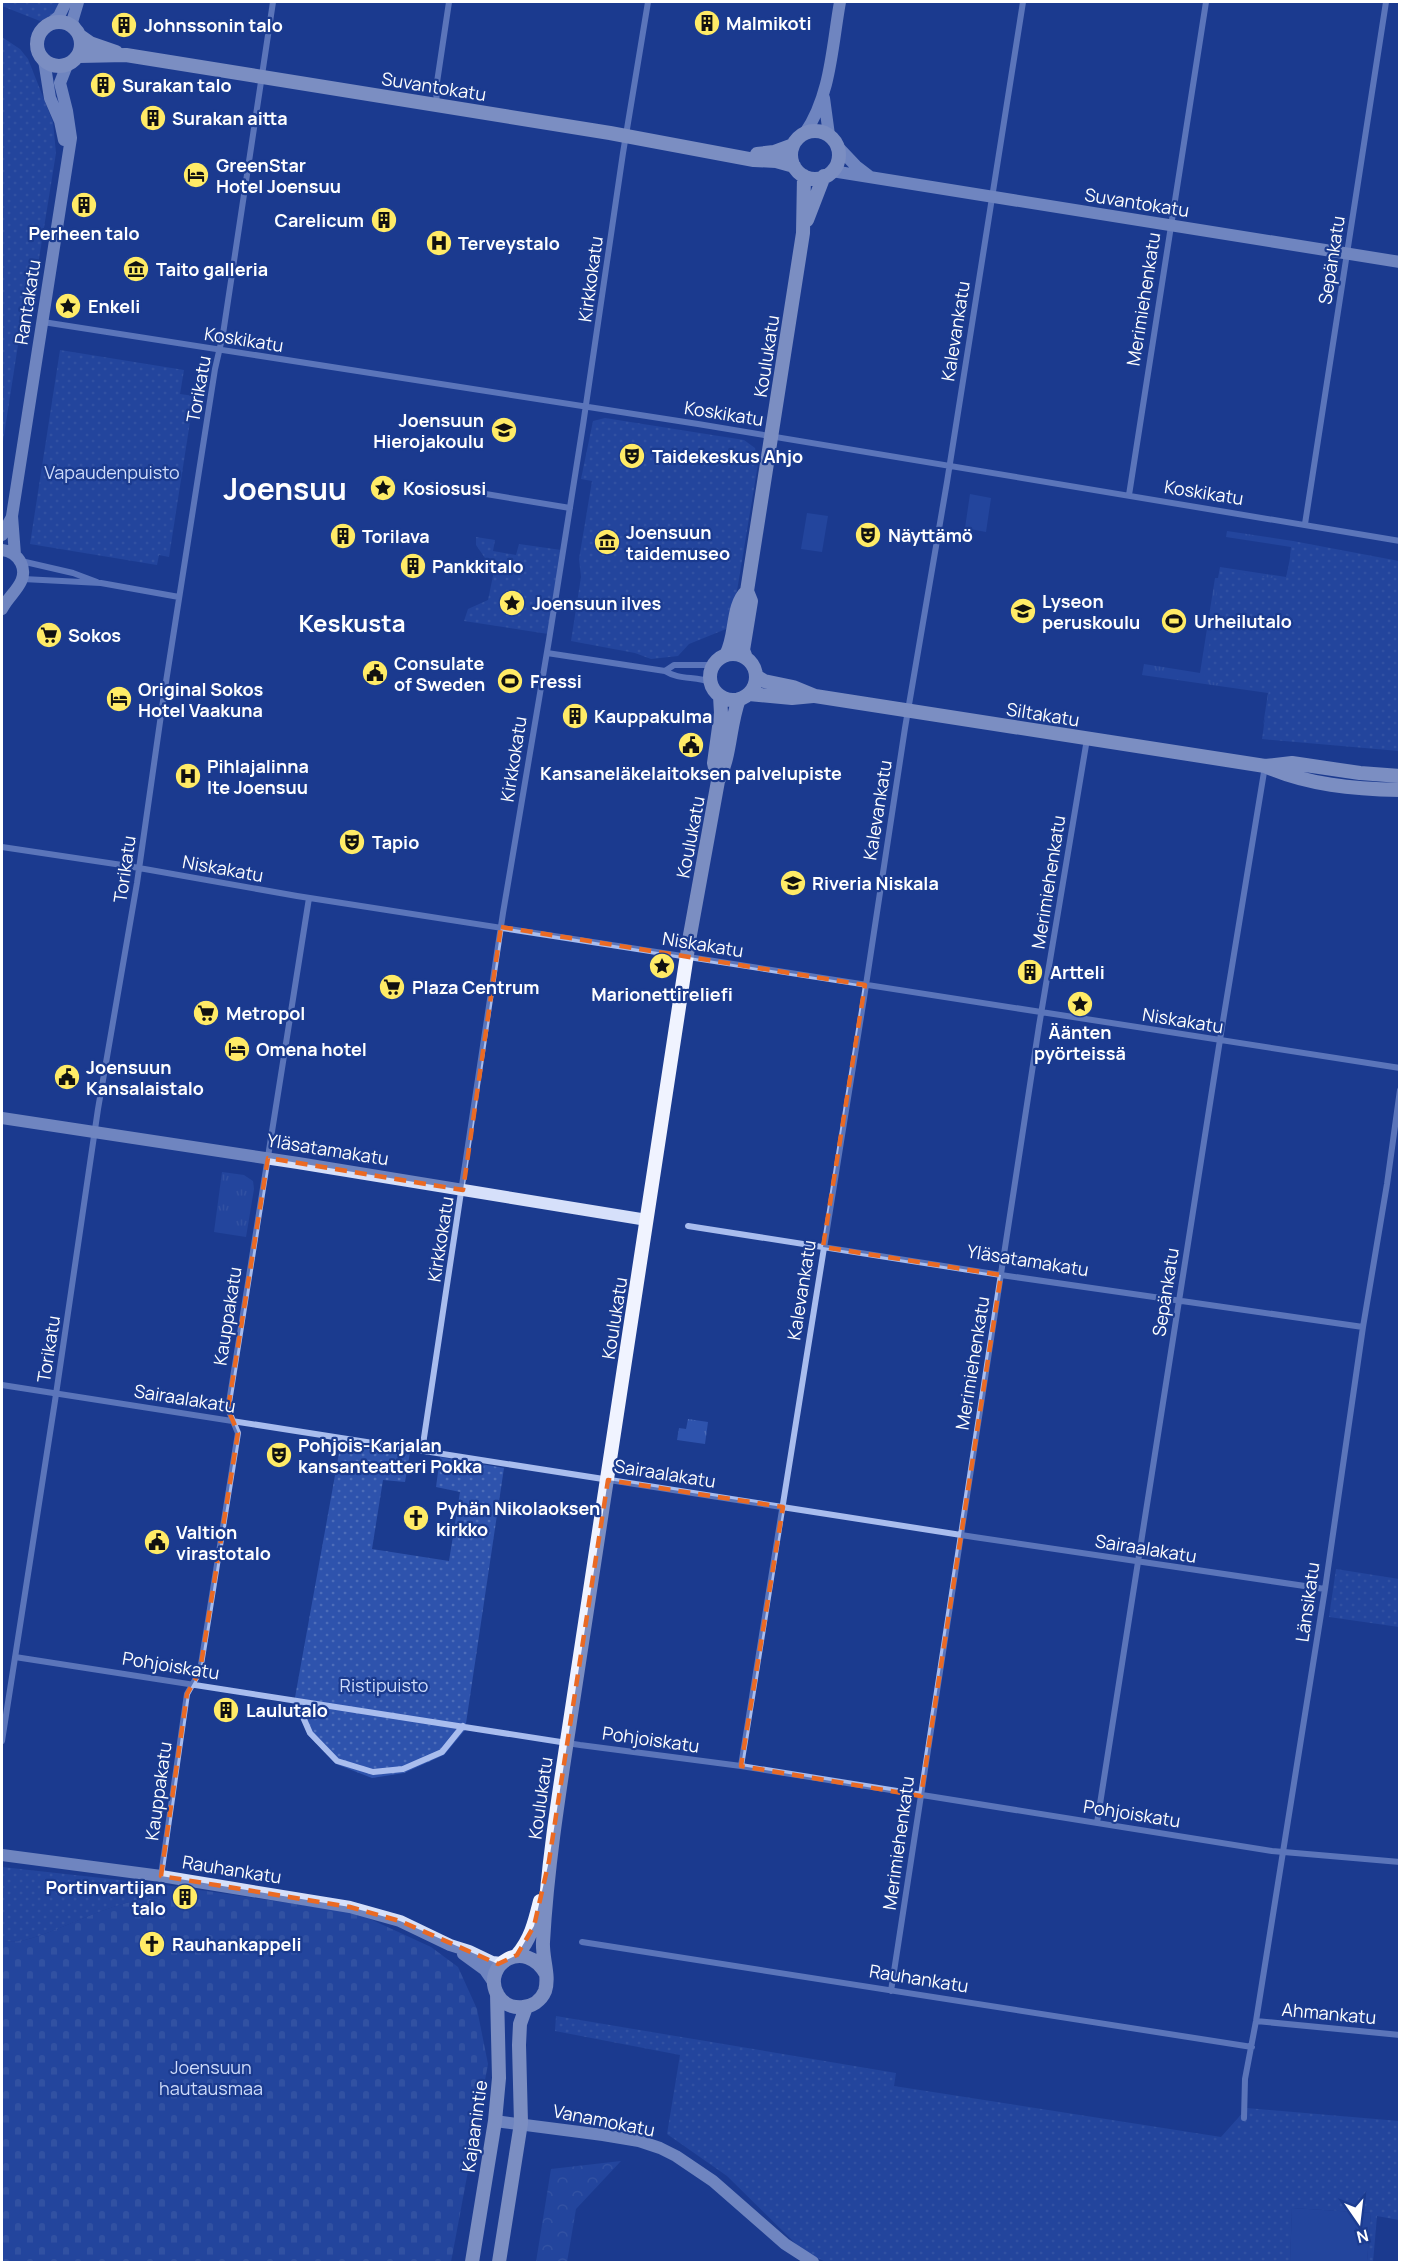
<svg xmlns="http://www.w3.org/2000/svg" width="1401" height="2264" viewBox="0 0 1401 2264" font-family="Manrope,sans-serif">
	<defs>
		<pattern id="grass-tufts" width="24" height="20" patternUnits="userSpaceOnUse" patternTransform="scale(1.5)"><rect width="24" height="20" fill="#2e53ad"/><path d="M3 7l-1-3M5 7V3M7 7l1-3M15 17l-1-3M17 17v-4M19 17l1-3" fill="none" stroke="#4d6db9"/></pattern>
		<pattern id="forest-crowns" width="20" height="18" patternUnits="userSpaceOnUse" patternTransform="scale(1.5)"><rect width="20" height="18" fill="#2e53ad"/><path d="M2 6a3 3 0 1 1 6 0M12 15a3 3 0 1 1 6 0" fill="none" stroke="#4d6db9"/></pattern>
		<pattern id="cemetery-stones" width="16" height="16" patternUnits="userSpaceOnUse" patternTransform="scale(1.5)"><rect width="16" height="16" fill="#2e53ad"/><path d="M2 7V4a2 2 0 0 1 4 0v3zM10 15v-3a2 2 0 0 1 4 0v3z" fill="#4d6db9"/></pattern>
		<pattern id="park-dots" width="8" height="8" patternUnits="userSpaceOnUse" patternTransform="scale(1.5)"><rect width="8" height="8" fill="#2e53ad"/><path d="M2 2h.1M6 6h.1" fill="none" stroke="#4d6db9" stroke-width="1.8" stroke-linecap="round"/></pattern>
	</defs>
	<rect width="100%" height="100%" fill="#1b3b8f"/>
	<path fill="url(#grass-tufts)" d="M 1227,531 L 1293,541 L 1298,547 L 1290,557 L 1291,547 L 1226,537 Z
		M 1289,565 L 1281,655 L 1263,726 L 1268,693 L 1142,675 L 1144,664 L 1200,673 L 1215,578 L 1218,578 L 1220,567 L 1286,577 Z
		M 222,1172 L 244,1175 L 253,1181 L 254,1189 L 246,1237 L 214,1232 Z
		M 688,1419 L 708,1422 L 705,1444 L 677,1440 L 679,1428 L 686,1429 Z"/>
	<path fill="url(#forest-crowns)" d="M 621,2161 L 576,2209 L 567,2262 L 536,2262 L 551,2169 Z"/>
	<path fill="url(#cemetery-stones)" d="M 165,1885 L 357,1913 L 431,1947 L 458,1967 L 477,2009 L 488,2064 L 451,2262 L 2,2262 L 2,1941 C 9,1941 18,1942 25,1940 C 65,1930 123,1894 163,1899 Z"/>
	<path fill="url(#park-dots)" d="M 2,2 L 61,2 L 51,16 L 40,21 L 2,6 Z
		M 2,37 L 20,49 L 28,59 L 53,122 L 56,153 L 33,296 L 20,332 L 2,448 Z
		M 60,350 L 184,370 L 180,394 L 194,396 L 169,557 L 159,555 L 157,565 L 30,544 Z
		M 605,418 L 744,440 L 755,448 L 758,464 L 731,627 L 689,644 L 678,656 L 651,659 L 635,653 L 571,641 L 581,577 L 579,559 L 592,481 L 581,479 L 593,421 Z
		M 476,537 L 495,540 L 493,551 L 516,555 L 519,544 L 561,550 L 548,634 L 464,621 L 468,609 L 488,600 L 494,571 L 476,545 Z
		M 1293,541 L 1399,561 L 1399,751 L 1262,739 L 1269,690 L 1204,681 L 1220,570 L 1286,580 Z
		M 341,1442 L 410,1452 L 405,1482 L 383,1480 L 372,1549 L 449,1561 L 460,1492 L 436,1487 L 440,1457 L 504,1468 L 465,1730 L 444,1755 L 404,1773 L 372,1778 L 336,1764 L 308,1735 L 294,1703 Z
		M 1336,1569 L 1399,1579 L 1399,1627 L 1329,1617 Z
		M 2,1867 L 165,1885 L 163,1899 C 124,1894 65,1930 25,1940 C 18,1942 9,1941 2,1941 Z
		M 556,2016 L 896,2073 L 894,2086 L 1221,2137 L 1247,2108 L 1399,2121 L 1399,2220 L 1377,2216 L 1373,2262 L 1367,2262 L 1371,2213 L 1292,2208 L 1290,2262 L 826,2262 L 804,2252 L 727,2176 L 667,2134 L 680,2055 L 555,2031 Z"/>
	<path fill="#2e53ad" d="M 970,494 L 991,498 L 986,532 L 965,528 Z
		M 807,513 L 828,516 L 822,552 L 801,549 Z
		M 1292,2208 L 1371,2213 L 1367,2262 L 1290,2262 Z"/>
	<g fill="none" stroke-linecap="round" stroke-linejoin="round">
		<path stroke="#a9bdee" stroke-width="6" d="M 437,105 L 436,89 L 449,2
			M 43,322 L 698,424 L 1400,541
			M 432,485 L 570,508
			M 1129,495 L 1206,2
			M 1305,524 L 1386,2
			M 21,561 L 73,573 L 97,582
			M 23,579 L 101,583 L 179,597
			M 547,653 L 665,671 C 679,680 695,676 711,682
			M 665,671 L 674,665 L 714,665
			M 2,847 L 122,865 L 297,896 L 1400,1068
			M 688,1226 L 1001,1275 L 1363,1327
			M 2,1385 L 974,1537 L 1325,1589
			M 422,1451 L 503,913 L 549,640 L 583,425 L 623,153 L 648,2
			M 15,1657 L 580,1745 L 741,1766 L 1272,1851 L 1400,1862
			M 296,1701 L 310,1733 L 337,1761 L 373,1772 L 403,1769 L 442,1752 L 463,1726
			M 2,1741 L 55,1401 L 98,1109 L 137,883 L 163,701 L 215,369 L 223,334 L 273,2
			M 741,1766 L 864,998 L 905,728 L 947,482 L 1023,2
			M 1097,1823 L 1222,1027 L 1265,766
			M 161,1876 L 187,1694 L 200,1671 L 238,1433 L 228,1409 L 309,898
			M 582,1942 L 1252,2047
			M 891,1991 L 1039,1026 L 1087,739
			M 1256,2021 L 1400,2035
			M 1244,2118 L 1245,2079 L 1256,2021 L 1325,1589 L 1363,1327 L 1387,1184 L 1400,1090"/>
		<path stroke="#d6e0fa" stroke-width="12" d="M 51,23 L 59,16 L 66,2
			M 75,28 L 72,22 L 78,2
			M 44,60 L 50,98 L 60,121 L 64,140
			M 824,98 L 829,135
			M 805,133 C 831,95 832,46 840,2
			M 837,146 L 856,166 L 869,176
			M 832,171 L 1400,262
			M 2,535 L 12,517
			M 2,550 C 10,551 17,555 21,563 C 30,582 9,594 2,609
			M 15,555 L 12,516 L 71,138 L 67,111 L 60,83 L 67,65
			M 2,1118 L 298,1163 L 647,1220
			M 2,1855 L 161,1876 L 350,1907 L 400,1921 L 450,1945 L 469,1951 L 492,1962 L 502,1963
			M 463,1954 L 485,1970 L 494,1983
			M 495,2121 L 603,2135 L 639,2141 L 660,2148 L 676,2156 L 713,2181 L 785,2244 L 813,2262"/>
		<path stroke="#f0f3ff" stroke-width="14" d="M37 44a22 22 0 1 1 44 0a22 22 0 1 1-44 0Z
			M 80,36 L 90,43 L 116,52
			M 79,56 L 126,55 L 610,133 L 754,160 L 776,161 L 794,166
			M791 155a24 24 0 1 1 48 0a24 24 0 1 1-48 0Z
			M 757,154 L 774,152 L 793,145
			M 807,220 L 824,176
			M710 677a23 23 0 1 1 46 0a23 23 0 1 1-46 0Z
			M 726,655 C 737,636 731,606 747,591
			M 746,658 L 743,650 L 751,601 L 747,591 L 803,233 L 804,176
			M 756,676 L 764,681 L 793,687 L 815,696 L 1265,766 C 1307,785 1354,789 1400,790
			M 749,694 L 792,698 L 813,696
			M 1265,766 L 1292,763 L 1360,773 L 1400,776
			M 718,781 L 714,763 L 721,713 L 720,696
			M 517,1955 C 531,1939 535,1921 540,1901
			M 546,1974 C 525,1937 482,1964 497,1994 C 507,2013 537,2011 545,1991 C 550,1976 542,1958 543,1942 C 547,1870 558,1799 569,1728 L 690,935 L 718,781 C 731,755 729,726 739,699
			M 472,2262 L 495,2121 L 499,2078 L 497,1993
			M 499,2262 L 521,2123 L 519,2045 L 520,2024 L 526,2007"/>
	</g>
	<path d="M0 0H1401V2264H0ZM 501,927 L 865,985 L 823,1247 L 1001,1275 L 921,1796 L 741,1766 L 783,1507 L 608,1480 L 549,1861 L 534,1926 L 517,1955 L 498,1964 L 400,1921 L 350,1907 L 161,1876 L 187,1694 L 200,1671 L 238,1433 L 228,1409 L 268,1158 L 463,1190 Z" fill="#1b3b8f" fill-opacity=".55" fill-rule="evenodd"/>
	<path fill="none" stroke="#ea6a24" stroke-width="4.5" stroke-dasharray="12 8" stroke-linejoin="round" d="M 501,927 L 865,985 L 823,1247 L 1001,1275 L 921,1796 L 741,1766 L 783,1507 L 608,1480 L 549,1861 L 534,1926 L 517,1955 L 498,1964 L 400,1921 L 350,1907 L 161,1876 L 187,1694 L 200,1671 L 238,1433 L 228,1409 L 268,1158 L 463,1190 Z"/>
	<defs>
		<g id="building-disc" transform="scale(1.35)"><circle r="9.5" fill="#ffeb66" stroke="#1b3b8f"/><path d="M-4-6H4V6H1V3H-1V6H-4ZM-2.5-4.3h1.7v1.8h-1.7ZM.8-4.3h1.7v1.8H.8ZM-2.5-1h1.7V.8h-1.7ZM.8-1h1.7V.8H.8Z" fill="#111"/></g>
		<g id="hotel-disc" transform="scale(1.35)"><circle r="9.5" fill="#ffeb66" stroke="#1b3b8f"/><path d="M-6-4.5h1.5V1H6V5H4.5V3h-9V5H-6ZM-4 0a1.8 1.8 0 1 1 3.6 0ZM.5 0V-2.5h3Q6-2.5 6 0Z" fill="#111"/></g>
		<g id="hospital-disc" transform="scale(1.35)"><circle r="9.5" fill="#ffeb66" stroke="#1b3b8f"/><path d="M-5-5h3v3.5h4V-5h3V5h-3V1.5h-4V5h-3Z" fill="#111"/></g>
		<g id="museum-disc" transform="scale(1.35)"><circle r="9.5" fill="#ffeb66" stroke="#1b3b8f"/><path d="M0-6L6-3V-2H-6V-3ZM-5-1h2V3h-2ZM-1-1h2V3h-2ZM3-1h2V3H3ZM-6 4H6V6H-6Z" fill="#111"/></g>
		<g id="sight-disc" transform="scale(1.35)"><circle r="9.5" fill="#ffeb66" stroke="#1b3b8f"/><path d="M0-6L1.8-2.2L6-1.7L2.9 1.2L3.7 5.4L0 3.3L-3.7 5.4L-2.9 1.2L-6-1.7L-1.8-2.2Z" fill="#111"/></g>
		<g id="university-disc" transform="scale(1.35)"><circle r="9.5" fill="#ffeb66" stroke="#1b3b8f"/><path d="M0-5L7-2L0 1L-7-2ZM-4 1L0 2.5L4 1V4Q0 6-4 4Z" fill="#111"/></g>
		<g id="theatre-disc" transform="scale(1.35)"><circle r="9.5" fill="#ffeb66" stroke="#1b3b8f"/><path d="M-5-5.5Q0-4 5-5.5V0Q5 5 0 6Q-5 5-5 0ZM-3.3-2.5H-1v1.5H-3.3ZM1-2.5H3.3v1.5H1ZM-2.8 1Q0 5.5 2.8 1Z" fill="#111"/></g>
		<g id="school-disc" transform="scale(1.35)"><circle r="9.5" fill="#ffeb66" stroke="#1b3b8f"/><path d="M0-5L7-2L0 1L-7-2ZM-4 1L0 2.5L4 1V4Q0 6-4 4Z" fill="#111"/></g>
		<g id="stadium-disc" transform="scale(1.35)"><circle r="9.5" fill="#ffeb66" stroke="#1b3b8f"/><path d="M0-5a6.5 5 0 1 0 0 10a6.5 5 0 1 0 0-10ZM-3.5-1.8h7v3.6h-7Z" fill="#111"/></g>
		<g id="supermarket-disc" transform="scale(1.35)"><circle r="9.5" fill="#ffeb66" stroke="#1b3b8f"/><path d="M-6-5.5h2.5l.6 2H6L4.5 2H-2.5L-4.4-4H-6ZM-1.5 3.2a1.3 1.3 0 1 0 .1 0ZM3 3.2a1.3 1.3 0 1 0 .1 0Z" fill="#111"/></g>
		<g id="civic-disc" transform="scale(1.35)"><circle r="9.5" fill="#ffeb66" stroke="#1b3b8f"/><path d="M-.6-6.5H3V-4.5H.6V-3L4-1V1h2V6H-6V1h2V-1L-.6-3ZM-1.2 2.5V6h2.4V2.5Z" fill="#111"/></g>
		<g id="church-disc" transform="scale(1.35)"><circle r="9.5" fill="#ffeb66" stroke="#1b3b8f"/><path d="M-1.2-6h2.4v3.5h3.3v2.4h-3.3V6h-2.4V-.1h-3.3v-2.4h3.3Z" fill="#111"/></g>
	</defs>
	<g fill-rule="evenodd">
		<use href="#building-disc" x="707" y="23"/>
		<use href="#building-disc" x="124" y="25"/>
		<use href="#building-disc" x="103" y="85"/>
		<use href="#building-disc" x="153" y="118"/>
		<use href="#hotel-disc" x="196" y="175"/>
		<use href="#building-disc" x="84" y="205"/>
		<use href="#building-disc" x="384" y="220"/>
		<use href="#hospital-disc" x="439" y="243"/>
		<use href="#museum-disc" x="136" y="269"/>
		<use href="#sight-disc" x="68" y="306"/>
		<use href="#university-disc" x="504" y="430"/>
		<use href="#theatre-disc" x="632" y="456"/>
		<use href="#sight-disc" x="383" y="488"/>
		<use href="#theatre-disc" x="868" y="535"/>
		<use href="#building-disc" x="343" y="536"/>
		<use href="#museum-disc" x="607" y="542"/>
		<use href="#building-disc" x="413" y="566"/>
		<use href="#sight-disc" x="512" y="603"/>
		<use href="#school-disc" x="1023" y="611"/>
		<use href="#stadium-disc" x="1174" y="621"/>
		<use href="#supermarket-disc" x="49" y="635"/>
		<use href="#civic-disc" x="375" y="673"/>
		<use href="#stadium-disc" x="510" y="681"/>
		<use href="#hotel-disc" x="119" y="699"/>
		<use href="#building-disc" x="575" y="716"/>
		<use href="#civic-disc" x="691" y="745"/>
		<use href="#hospital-disc" x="188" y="776"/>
		<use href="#theatre-disc" x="352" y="842"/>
		<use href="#school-disc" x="793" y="883"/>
		<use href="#sight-disc" x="662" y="966"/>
		<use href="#building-disc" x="1030" y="972"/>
		<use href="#supermarket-disc" x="392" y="987"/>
		<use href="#sight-disc" x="1080" y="1004"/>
		<use href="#supermarket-disc" x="206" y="1013"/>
		<use href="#hotel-disc" x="237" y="1049"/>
		<use href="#civic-disc" x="67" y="1077"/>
		<use href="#theatre-disc" x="279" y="1455"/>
		<use href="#church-disc" x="416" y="1518"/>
		<use href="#civic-disc" x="157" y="1542"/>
		<use href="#building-disc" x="226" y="1710"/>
		<use href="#building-disc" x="185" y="1897"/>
		<use href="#church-disc" x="152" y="1944"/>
	</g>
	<g text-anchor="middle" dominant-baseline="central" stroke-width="4.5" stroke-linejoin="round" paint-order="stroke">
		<g font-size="18" font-weight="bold" fill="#fff" stroke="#1b3b8f" text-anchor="start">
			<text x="726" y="23">Malmikoti</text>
			<text x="144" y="25">Johnssonin talo</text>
			<text x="122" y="85">Surakan talo</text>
			<text x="172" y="118">Surakan aitta</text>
			<text x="216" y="165">GreenStar<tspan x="216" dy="21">Hotel Joensuu</tspan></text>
			<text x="364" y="220" text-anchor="end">Carelicum</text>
			<text x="84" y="233" text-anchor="middle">Perheen talo</text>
			<text x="458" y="243">Terveystalo</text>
			<text x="156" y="269">Taito galleria</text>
			<text x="88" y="306">Enkeli</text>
			<text x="484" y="420" text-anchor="end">Joensuun<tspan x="484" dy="21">Hierojakoulu</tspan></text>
			<text x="652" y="456">Taidekeskus Ahjo</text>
			<text x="403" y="488">Kosiosusi</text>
			<text x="626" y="532">Joensuun<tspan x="626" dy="21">taidemuseo</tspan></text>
			<text x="888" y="535">Näyttämö</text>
			<text x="362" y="536">Torilava</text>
			<text x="432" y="566">Pankkitalo</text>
			<text x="1042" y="601">Lyseon<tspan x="1042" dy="21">peruskoulu</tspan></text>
			<text x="532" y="603">Joensuun ilves</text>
			<text x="1194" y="621">Urheilutalo</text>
			<text x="68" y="635">Sokos</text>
			<text x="394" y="663">Consulate<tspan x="394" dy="21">of Sweden</tspan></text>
			<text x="530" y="681">Fressi</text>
			<text x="138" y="689">Original Sokos<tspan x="138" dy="21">Hotel Vaakuna</tspan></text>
			<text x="594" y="716">Kauppakulma</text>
			<text x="207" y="766">Pihlajalinna<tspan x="207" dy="21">Ite Joensuu</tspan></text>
			<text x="691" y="773" text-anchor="middle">Kansaneläkelaitoksen palvelupiste</text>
			<text x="372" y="842">Tapio</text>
			<text x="812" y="883">Riveria Niskala</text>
			<text x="1050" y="972">Artteli</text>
			<text x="412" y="987">Plaza Centrum</text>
			<text x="662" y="994" text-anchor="middle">Marionettireliefi</text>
			<text x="226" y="1013">Metropol</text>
			<text x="1080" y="1032" text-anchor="middle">Äänten<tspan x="1080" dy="21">pyörteissä</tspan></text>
			<text x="256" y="1049">Omena hotel</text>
			<text x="86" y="1067">Joensuun<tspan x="86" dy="21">Kansalaistalo</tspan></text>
			<text x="298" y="1445">Pohjois-Karjalan<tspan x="298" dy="21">kansanteatteri Pokka</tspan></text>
			<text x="436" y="1508">Pyhän Nikolaoksen<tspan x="436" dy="21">kirkko</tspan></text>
			<text x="176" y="1532">Valtion<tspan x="176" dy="21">virastotalo</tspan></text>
			<text x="246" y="1710">Laulutalo</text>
			<text x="166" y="1887" text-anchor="end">Portinvartijan<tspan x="166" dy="21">talo</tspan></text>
			<text x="172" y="1944">Rauhankappeli</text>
		</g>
		<g font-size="18" fill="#fff" stroke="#1b3b8f">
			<text transform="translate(434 86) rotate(9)">Suvantokatu</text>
			<text transform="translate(1137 202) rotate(9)">Suvantokatu</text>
			<text transform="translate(1331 260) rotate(-81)">Sepänkatu</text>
			<text transform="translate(590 279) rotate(-82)">Kirkkokatu</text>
			<text transform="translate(1143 299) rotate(-81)">Merimiehenkatu</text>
			<text transform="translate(27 302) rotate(-81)">Rantakatu</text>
			<text transform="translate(955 331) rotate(-81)">Kalevankatu</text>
			<text transform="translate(244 339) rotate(9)">Koskikatu</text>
			<text transform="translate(766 356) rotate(-81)">Koulukatu</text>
			<text transform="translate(198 389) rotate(-80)">Torikatu</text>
			<text transform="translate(724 413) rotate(9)">Koskikatu</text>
			<text transform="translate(1204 492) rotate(9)">Koskikatu</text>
			<text transform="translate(1043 714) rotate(9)">Siltakatu</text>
			<text transform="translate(513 759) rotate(-81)">Kirkkokatu</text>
			<text transform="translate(877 810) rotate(-81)">Kalevankatu</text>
			<text transform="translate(690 837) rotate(-79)">Koulukatu</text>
			<text transform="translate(223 868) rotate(10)">Niskakatu</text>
			<text transform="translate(124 869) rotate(-82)">Torikatu</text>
			<text transform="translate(1048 882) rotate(-81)">Merimiehenkatu</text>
			<text transform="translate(703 944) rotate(9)">Niskakatu</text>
			<text transform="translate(1183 1020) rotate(9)">Niskakatu</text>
			<text transform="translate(328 1149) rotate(9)">Yläsatamakatu</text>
			<text transform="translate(440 1239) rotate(-81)">Kirkkokatu</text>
			<text transform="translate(1028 1260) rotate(9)">Yläsatamakatu</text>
			<text transform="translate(801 1290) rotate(-81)">Kalevankatu</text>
			<text transform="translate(1165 1292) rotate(-81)">Sepänkatu</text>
			<text transform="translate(227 1316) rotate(-81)">Kauppakatu</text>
			<text transform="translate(614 1318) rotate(-81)">Koulukatu</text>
			<text transform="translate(48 1349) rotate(-81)">Torikatu</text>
			<text transform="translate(972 1363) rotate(-81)">Merimiehenkatu</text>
			<text transform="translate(185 1398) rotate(9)">Sairaalakatu</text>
			<text transform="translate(665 1473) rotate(9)">Sairaalakatu</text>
			<text transform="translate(1146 1548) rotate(9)">Sairaalakatu</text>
			<text transform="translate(1307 1602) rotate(-82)">Länsikatu</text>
			<text transform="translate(171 1665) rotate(9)">Pohjoiskatu</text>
			<text transform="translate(651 1739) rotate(8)">Pohjoiskatu</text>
			<text transform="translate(158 1791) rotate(-82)">Kauppakatu</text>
			<text transform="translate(540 1798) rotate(-82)">Koulukatu</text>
			<text transform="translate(1132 1813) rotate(9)">Pohjoiskatu</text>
			<text transform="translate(898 1843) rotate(-82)">Merimiehenkatu</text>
			<text transform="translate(232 1869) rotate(9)">Rauhankatu</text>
			<text transform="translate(919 1978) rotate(9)">Rauhankatu</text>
			<text transform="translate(1329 2013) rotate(5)">Ahmankatu</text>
			<text transform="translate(604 2120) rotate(11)">Vanamokatu</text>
			<text transform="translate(474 2126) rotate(-82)">Kajaanintie</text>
		</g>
		<g font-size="18" fill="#cfdcfa" stroke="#1b3b8f">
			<text x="112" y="472">Vapaudenpuisto</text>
			<text x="384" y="1685">Ristipuisto</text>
			<text x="211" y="2067">Joensuun<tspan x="211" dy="21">hautausmaa</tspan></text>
		</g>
		<g font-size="24" font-weight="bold" fill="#fff" stroke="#1b3b8f">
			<text x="352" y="622">Keskusta</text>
		</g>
		<g font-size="30" font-weight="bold" fill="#fff" stroke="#1b3b8f">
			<text x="285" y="488">Joensuu</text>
		</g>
	</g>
	<rect width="1401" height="2264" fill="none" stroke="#ffffff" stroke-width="6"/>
	<g transform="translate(1359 2222) rotate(166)" stroke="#1b3b8f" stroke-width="4.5" paint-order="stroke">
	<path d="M0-4.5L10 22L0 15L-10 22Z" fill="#ffffff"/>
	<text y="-9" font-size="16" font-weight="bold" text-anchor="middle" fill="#ffffff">N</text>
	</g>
</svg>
